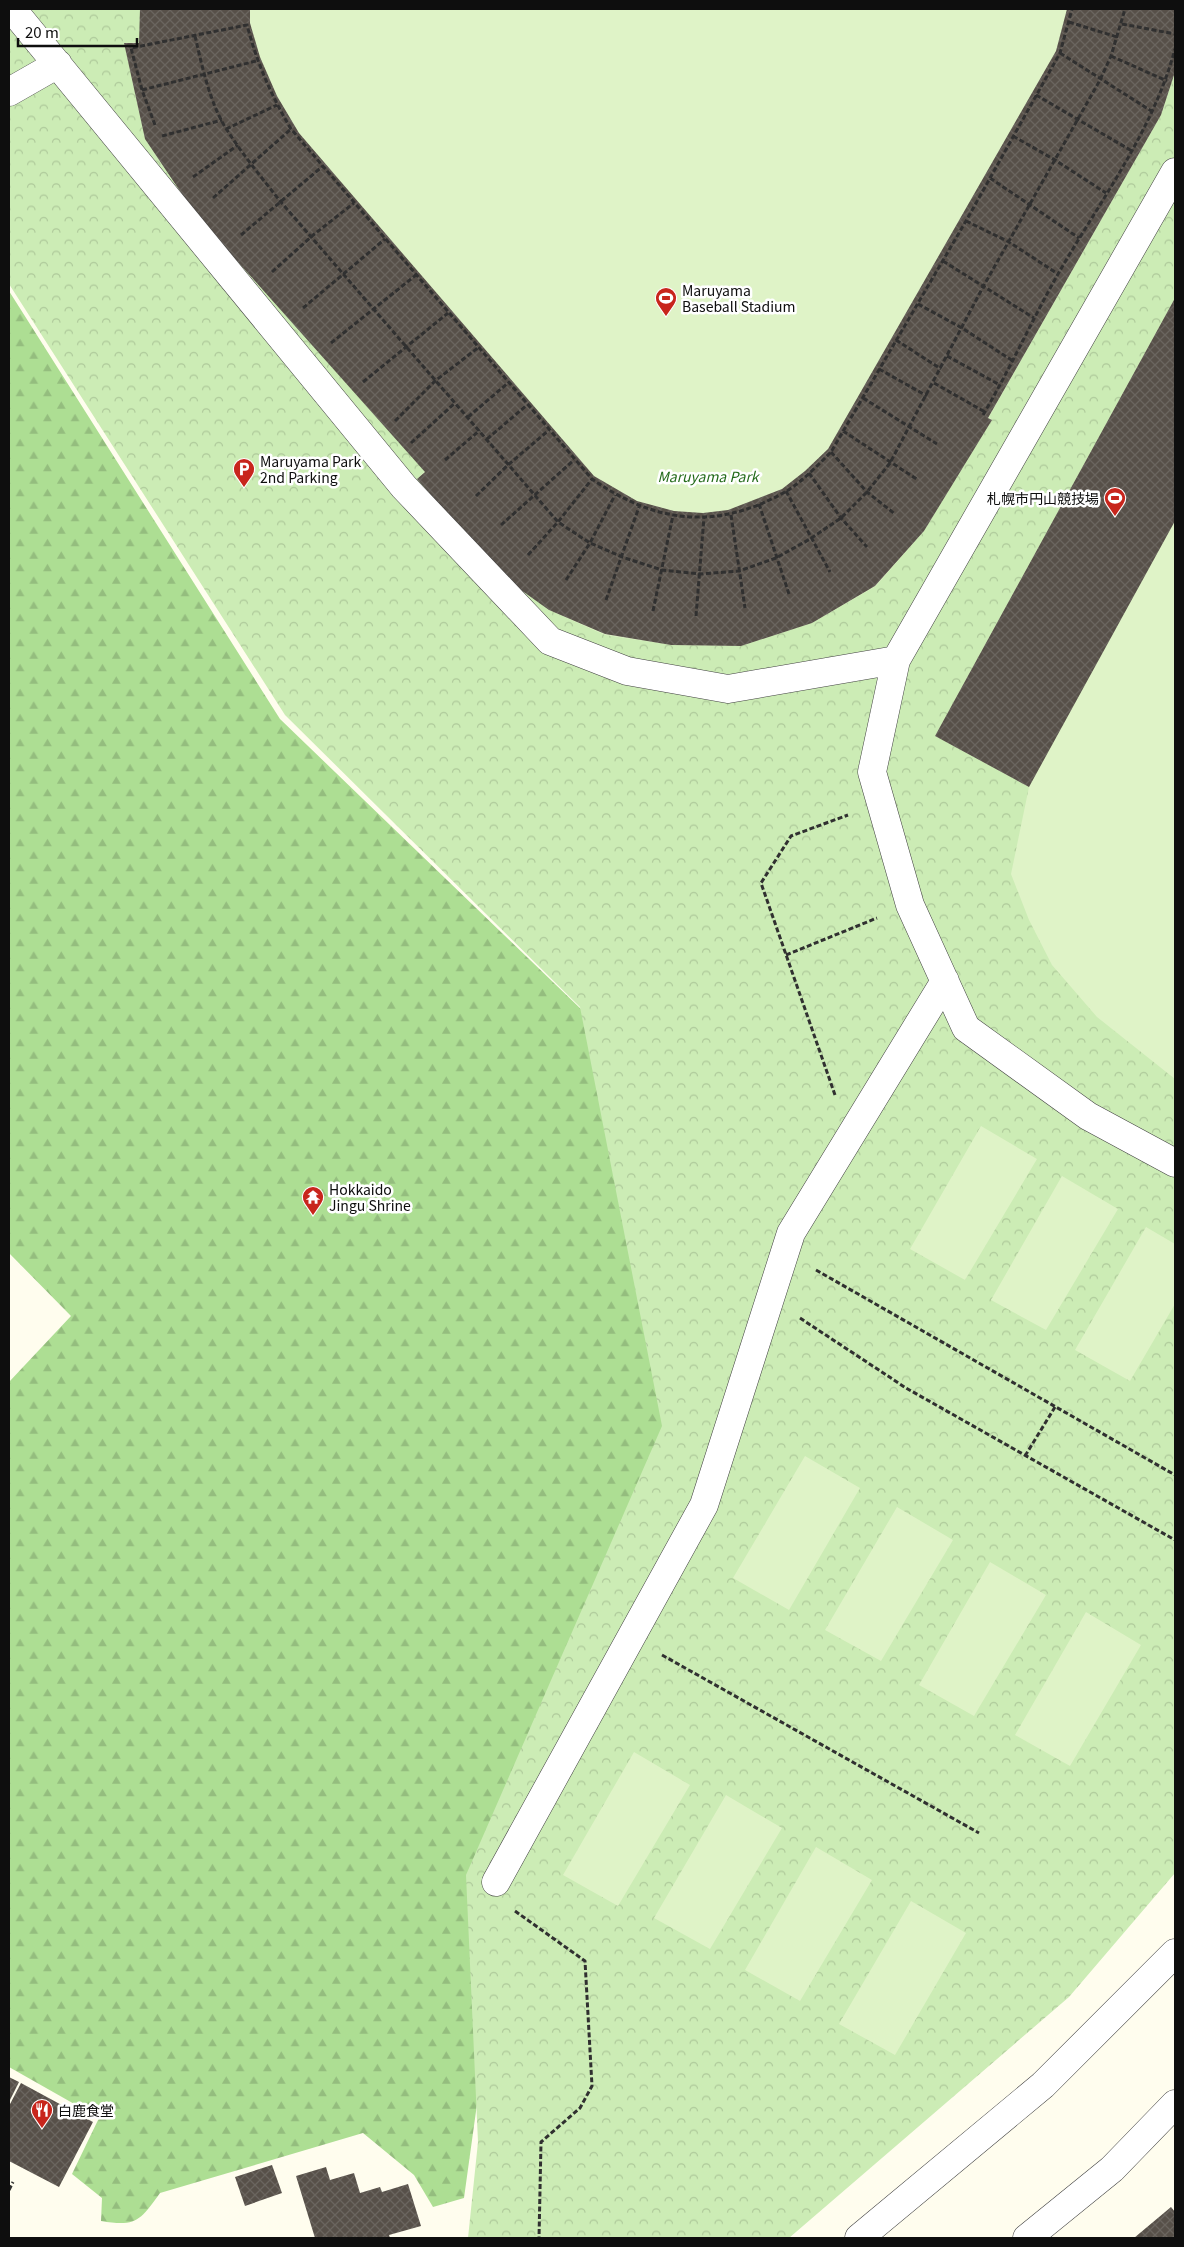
<svg xmlns="http://www.w3.org/2000/svg" width="1184" height="2247" viewBox="0 0 1184 2247" font-family="Georgia,'Noto Sans JP',serif">
	<defs>
		<pattern id="forest-firs" width="22" height="20" patternUnits="userSpaceOnUse" patternTransform="scale(1.25)"><rect width="22" height="20" fill="#adde93"/><path d="M5 1l3.5 6h-7zM16 11l3.5 6h-7z" fill="#94bd7e"/></pattern>
		<pattern id="park-crowns" width="20" height="18" patternUnits="userSpaceOnUse" patternTransform="scale(1.25)"><rect width="20" height="18" fill="#ccecb5"/><path d="M2 6a3 3 0 1 1 6 0M12 15a3 3 0 1 1 6 0" fill="none" stroke="#aec99a"/></pattern>
		<pattern id="building-cross-hatch" width="8" height="8" patternUnits="userSpaceOnUse" patternTransform="scale(1.25)"><rect width="8" height="8" fill="#575049"/><path d="M0 0l8 8M0 8l8-8" fill="none" stroke="#6a655f"/></pattern>
	</defs>
	<rect width="100%" height="100%" fill="#fffdee"/>
	<path fill="url(#forest-firs)" d="M 9,291 L 280,719 L 720,1143 L 725,1397 L 508,1880 L 464,2198 L 433,2207 L 414,2175 L 363,2133 L 160,2193 C 140,2221 136,2227 101,2221 L 102,2198 L 72,2174 L 99,2118 L 9,2067 L 9,1382 L 71,1316 L 9,1253 Z"/>
	<path fill="url(#park-crowns)" d="M 9,9 L 1175,9 L 1175,1873 L 1069,1997 L 789,2238 L 468,2238 L 478,2142 L 466,1875 L 662,1426 L 580,1007 L 285,715 L 9,284 Z"/>
	<path fill="#dff3c7" d="M 141,9 L 1175,9 L 1175,72 L 1161,115 L 989,417 L 992,420 L 924,531 L 876,586 L 812,623 L 741,646 L 671,645 L 605,635 L 549,610 L 417,479 L 425,471 L 196,215 L 145,139 L 124,43 L 140,42 Z
		M 1175,298 L 1175,1079 L 1097,1017 L 1052,965 L 1029,920 L 1011,874 L 1029,787 L 935,736 Z
		M 981,1126 L 1037,1159 L 965,1280 L 910,1249 Z
		M 1062,1176 L 1118,1209 L 1046,1330 L 991,1300 Z
		M 1146,1227 L 1175,1244 L 1175,1304 L 1130,1381 L 1075,1350 Z
		M 805,1456 L 860,1488 L 789,1610 L 733,1578 Z
		M 897,1507 L 953,1540 L 881,1661 L 825,1630 Z
		M 990,1562 L 1046,1595 L 974,1716 L 919,1685 Z
		M 1086,1612 L 1141,1645 L 1070,1766 L 1015,1735 Z
		M 634,1752 L 690,1785 L 618,1906 L 563,1875 Z
		M 726,1795 L 782,1828 L 710,1949 L 654,1918 Z
		M 816,1847 L 872,1880 L 800,2001 L 745,1970 Z
		M 911,1901 L 966,1933 L 895,2055 L 839,2024 Z"/>
	<path fill="url(#building-cross-hatch)" d="M 140,9 L 250,9 L 250,23 L 260,57 L 277,96 L 299,133 L 594,476 L 637,501 L 674,511 L 703,513 L 728,510 L 782,489 L 805,471 L 828,449 L 1056,51 L 1067,9 L 1175,9 L 1175,72 L 1161,115 L 988,418 L 992,420 L 924,531 L 875,586 L 812,623 L 741,646 L 671,645 L 605,634 L 549,610 L 500,575 L 417,479 L 425,472 L 196,215 L 145,139 L 124,43 L 139,43 Z
		M 1175,298 L 1175,521 L 1029,787 L 935,736 Z
		M 9,2077 L 19,2082 L 9,2102 Z
		M 21,2083 L 93,2122 L 59,2187 L 9,2161 L 9,2106 Z
		M 272,2165 L 282,2193 L 245,2206 L 235,2177 Z
		M 326,2167 L 330,2180 L 354,2173 L 360,2193 L 380,2187 L 382,2192 L 408,2184 L 421,2226 L 389,2235 L 390,2238 L 315,2238 L 296,2176 Z
		M 1171,2207 L 1175,2212 L 1175,2238 L 1134,2238 Z"/>
	<g fill="none" stroke-linecap="round" stroke-linejoin="round">
		<g stroke="#414141" stroke-width="29">
			<path id="minor" d="M 12,9 L 404,487 L 550,641 L 627,671 L 728,689 L 896,660
				M 9,92 L 58,64
				M 1175,172 L 896,660 L 872,772 L 910,905 L 966,1028 L 1088,1116 L 1175,1163
				M 496,1882 L 704,1505 L 791,1233 L 945,981
				M 859,2238 L 1043,2085 L 1175,1953
				M 1027,2238 L 1112,2169 L 1175,2104"/>
		</g>
		<path stroke="#303030" stroke-width="3" stroke-dasharray="5 2.5" stroke-linecap="butt" d="M 1069,22 L 1117,37
			M 1122,24 L 1175,34
			M 195,36 C 202,66 210,104 227,130 C 243,155 262,178 280,201 L 558,522 L 590,543 L 622,557 L 662,570 L 700,574 L 739,571 L 776,558 L 810,539 L 841,518 L 867,492 L 890,463 L 983,287 L 1100,80 L 1111,56 L 1125,9
			M 1060,53 L 1153,112
			M 1111,56 L 1167,81
			M 142,90 L 256,61
			M 1036,95 L 1132,151
			M 155,125 L 142,90 L 131,48 L 247,25 C 257,63 271,95 291,129 L 592,479 C 655,523 716,531 785,492 C 802,482 817,466 831,452 L 966,221 L 1060,53 L 1072,9
			M 226,129 L 277,105
			M 162,136 L 222,120
			M 1013,136 L 1055,160 L 1106,193
			M 193,177 L 238,145
			M 990,178 L 1079,238
			M 213,198 L 291,129
			M 966,221 L 1009,242 L 1058,274
			M 241,235 L 323,166
			M 943,261 L 1034,318
			M 272,272 L 312,236 L 354,203
			M 918,304 L 962,328 L 1013,361
			M 303,308 L 385,239
			M 896,340 L 941,369
			M 331,343 L 416,275
			M 947,356 L 1000,385
			M 879,369 L 927,396
			M 363,382 L 448,313
			M 934,383 L 985,412
			M 863,398 L 937,444
			M 983,415 C 1010,369 1032,320 1058,274 C 1100,201 1153,131 1175,49
			M 468,417 L 508,383
			M 395,421 L 435,381 L 479,347
			M 843,431 L 918,480
			M 487,439 L 527,405
			M 411,443 L 455,403
			M 831,452 L 867,492 L 895,514
			M 445,460 L 480,430
			M 809,473 L 841,518 L 867,547
			M 786,491 L 830,572
			M 476,496 L 508,465 L 549,430
			M 759,504 L 789,594
			M 731,515 L 745,608
			M 501,525 L 574,460
			M 528,555 L 558,522 L 592,479
			M 566,580 L 590,543 L 615,495
			M 606,600 L 639,507
			M 653,611 L 673,515
			M 696,616 L 704,517
			M 786,955 L 877,918
			M 835,1095 L 761,883 L 791,836 L 848,815
			M 816,1270 L 1175,1475
			M 800,1318 L 906,1388 L 1175,1540
			M 1025,1456 L 1055,1407
			M 662,1655 L 979,1833
			M 515,1911 L 585,1961 L 592,2086 L 580,2108 L 541,2142 L 539,2238
			M 9,2190 L 13,2182"/>
		<use href="#minor" stroke="#fff" stroke-width="28"/>
	</g>
	<defs>
		<g id="stadium-pin" transform="scale(1.125)"><path d="M0 17L-7.5 6A9.5 9.5 0 1 1 7.5 6Z" fill="#c8251c" stroke="#fff"/><path d="M0-5a6.5 5 0 1 0 0 10a6.5 5 0 1 0 0-10ZM-3.5-1.8h7v3.6h-7Z" fill="#fff"/></g>
		<g id="parking-pin" transform="scale(1.125)"><path d="M0 17L-7.5 6A9.5 9.5 0 1 1 7.5 6Z" fill="#c8251c" stroke="#fff"/><path d="M-3.5-5.5H1a3.5 3.5 0 0 1 0 7H-1V5.5H-3.5ZM-1-3.4V-.6H.8a1.4 1.4 0 0 0 0-2.8Z" fill="#fff"/></g>
		<g id="temple-pin" transform="scale(1.125)"><path d="M0 17L-7.5 6A9.5 9.5 0 1 1 7.5 6Z" fill="#c8251c" stroke="#fff"/><path d="M0-6L5-2H3V0L6.5 2.5H4V6H1.5V3h-3V6H-4V2.5H-6.5L-3 0V-2H-5Z" fill="#fff"/></g>
		<g id="restaurant-pin" transform="scale(1.125)"><path d="M0 17L-7.5 6A9.5 9.5 0 1 1 7.5 6Z" fill="#c8251c" stroke="#fff"/><path d="M-5-6h1v4h1v-4h1v4h1v-4h1v5L-1.5 .5V6h-2V.5L-5-1ZM5-6V6H3V1.5H1.5Q1.5-4 5-6Z" fill="#fff"/></g>
	</defs>
	<g fill-rule="evenodd">
		<use href="#stadium-pin" x="666" y="298"/>
		<use href="#parking-pin" x="244" y="469"/>
		<use href="#stadium-pin" x="1115" y="498"/>
		<use href="#temple-pin" x="313" y="1197"/>
		<use href="#restaurant-pin" x="42" y="2110"/>
	</g>
	<g text-anchor="middle" dominant-baseline="central" stroke-width="5" stroke-linejoin="round" paint-order="stroke">
		<g font-size="14" fill="#0e0e0e" stroke="#fff" text-anchor="start">
			<text x="682" y="290">Maruyama<tspan x="682" dy="16">Baseball Stadium</tspan></text>
			<text x="260" y="461">Maruyama Park<tspan x="260" dy="16">2nd Parking</tspan></text>
			<text x="1099" y="498" text-anchor="end">札幌市円山競技場</text>
			<text x="329" y="1189">Hokkaido<tspan x="329" dy="16">Jingu Shrine</tspan></text>
			<text x="58" y="2110">白鹿食堂</text>
		</g>
		<g font-size="14" font-style="italic" fill="#226a19" stroke="#fff">
			<text x="708" y="476">Maruyama Park</text>
		</g>
	</g>
	<rect width="1184" height="2247" fill="none" stroke="#0e0e0e" stroke-width="20"/>
	<path d="M18 38v8h119v-8" fill="none" stroke="#0e0e0e" stroke-width="2.5"/>
	<text x="25" y="38" font-size="15" fill="#0e0e0e" stroke="#ffffff" stroke-width="4" paint-order="stroke">20 m</text>
</svg>
